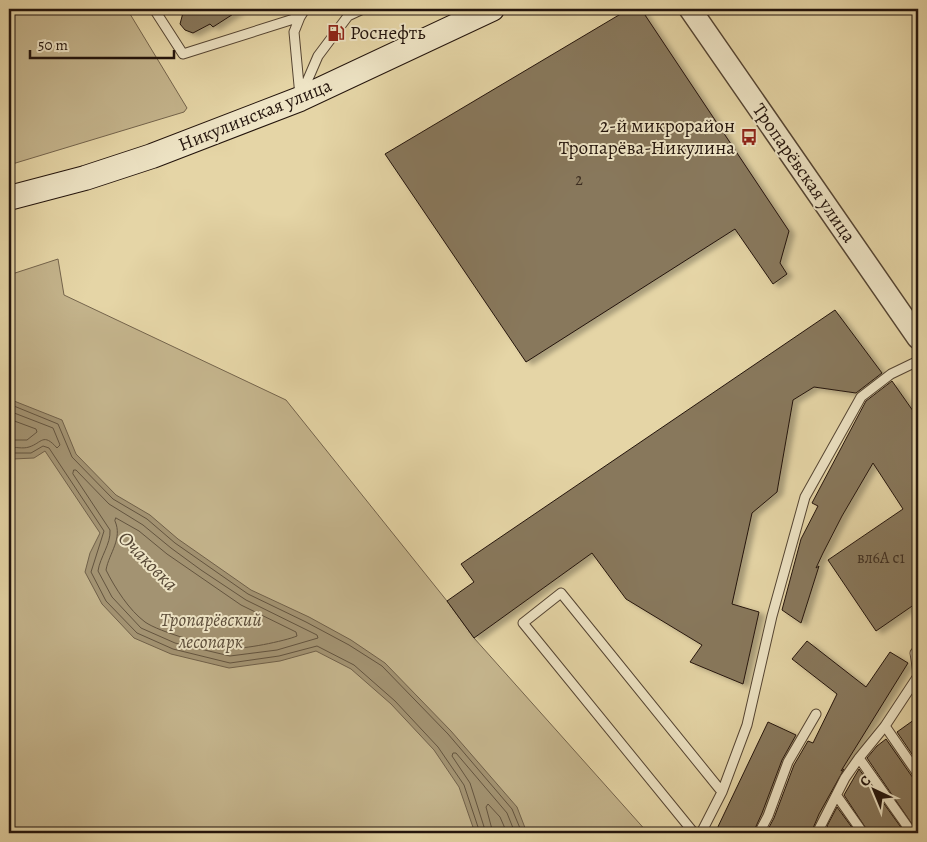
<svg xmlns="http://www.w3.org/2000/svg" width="927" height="842" viewBox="0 0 927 842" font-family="Alegreya,serif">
	<defs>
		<filter id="shadow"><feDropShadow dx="5.5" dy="3" stdDeviation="2.5" flood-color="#0004"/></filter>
	</defs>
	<rect width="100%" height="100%" fill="#e5d5a6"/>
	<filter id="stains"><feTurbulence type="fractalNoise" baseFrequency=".004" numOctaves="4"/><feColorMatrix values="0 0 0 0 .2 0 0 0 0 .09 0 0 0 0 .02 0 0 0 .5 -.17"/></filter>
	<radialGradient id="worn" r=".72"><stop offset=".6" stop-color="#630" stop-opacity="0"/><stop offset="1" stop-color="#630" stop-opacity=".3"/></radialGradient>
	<path fill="#c4b48c" stroke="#74644c" d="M 9,9 L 127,9 L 187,108 L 184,112 L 9,165 Z
		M 58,259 L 64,295 L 286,400 L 447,601 L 474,638 L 648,833 L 9,833 L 9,275 Z"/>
	<path fill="#a39372" stroke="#706049" d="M 9,399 L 62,420 L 76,454 L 116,495 L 150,515 L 178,539 L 251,590 L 309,617 L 351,640 L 385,663 L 451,731 L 517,807 L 527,833 L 475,833 L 459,787 L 434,750 L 391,704 L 351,669 L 316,651 L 280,661 L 229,668 L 171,654 L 134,638 L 102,604 L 85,572 L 90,553 L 100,533 L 45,451 L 34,458 L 13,459 L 9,458 Z"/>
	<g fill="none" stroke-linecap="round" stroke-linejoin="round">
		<path stroke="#63543f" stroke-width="1" d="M 9,404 L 58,424 L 72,457 L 113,499 L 147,519 L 175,543 L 248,594 L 306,622 L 349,645 L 382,666 L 448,734 L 512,809 L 522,833
			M 9,411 L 53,428 L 60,445 L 57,448 C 43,432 42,443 29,447 C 23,449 15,447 9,447
			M 9,419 L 36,429 L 37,432 L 27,440 L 9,440
			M 9,453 L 31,453 L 43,446 L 49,448 L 104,531 L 91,572 L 106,601 L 137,633 L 173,649 L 230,663 L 279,656 L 317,646 L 354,665 L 395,701 L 438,747 L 464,785 L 480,833
			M 74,470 L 76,470 L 109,504 L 143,525 L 171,548 L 201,570 L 246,600 L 317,635 L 318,638 L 277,650 L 230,656 L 175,643 L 141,628 L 112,597 L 98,571 C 100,557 111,544 110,530 L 73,474 Z
			M 116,518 L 139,531 L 167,554 L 241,605 L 296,632 L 297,636 C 285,641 242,650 229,648 C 211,647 159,632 145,622 C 129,610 115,588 106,570 C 109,553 123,539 115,521 Z
			M 486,833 L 470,783 L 452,756 L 453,753 L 456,753 L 507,813 L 515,833
			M 493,833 L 486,807 L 488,804 L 500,817 L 507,833"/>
	</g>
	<path fill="#88785c" stroke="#23140c" filter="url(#shadow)" d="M 184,9 L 241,9 L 213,27 L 210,24 L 193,33 L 185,30 L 180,24 Z
		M 629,9 L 641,9 L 789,231 L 780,263 L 787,274 L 773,284 L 735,229 L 526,362 L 385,154 Z
		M 835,310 L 882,373 L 856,393 L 814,387 L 793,400 L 777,492 L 752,513 L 732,604 L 759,612 L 743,684 L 690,662 L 702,645 L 626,599 L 592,553 L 474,638 L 447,601 L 474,582 L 461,564 Z
		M 892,381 L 918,418 L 918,602 L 876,631 L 828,560 L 903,509 L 873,463 L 842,516 L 823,553 L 816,568 L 819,566 L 801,623 L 782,610 L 801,539 L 818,506 L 812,503 L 866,401 Z
		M 807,641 L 866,687 L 890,652 L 908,663 L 841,771 L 844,769 L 819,814 L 811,833 L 766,833 L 774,818 L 794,765 L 808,741 L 813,743 L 837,694 L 792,659 Z
		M 918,717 L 918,763 L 897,732 Z
		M 768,722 L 796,735 L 782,760 L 762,813 L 753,833 L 715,833 Z
		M 886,739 L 913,778 L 918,780 L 918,833 L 867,758 L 877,746 Z
		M 859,769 L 905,833 L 869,833 L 844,795 Z
		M 837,807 L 856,833 L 832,833 L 827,826 Z"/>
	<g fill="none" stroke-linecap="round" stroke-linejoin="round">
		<g stroke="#544432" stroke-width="11">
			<path id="service" d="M 154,9 L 183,54 L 300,17
				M 302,93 L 318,56 L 348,16 L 363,9
				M 300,96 L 294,32 L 300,17 L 305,9
				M 918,650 L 915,653 L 918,673
				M 885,726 L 918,774
				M 859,758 L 912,833
				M 837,796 L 863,833
				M 694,833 L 523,623 L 561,593 L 722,792
				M 701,833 L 722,792 L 747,725 L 772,616 L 805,497 L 861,397 L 891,374 L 918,361
				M 759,833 L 768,816 L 788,762 L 816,714
				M 817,833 L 845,778 L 859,758 L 885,726 L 918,676"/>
		</g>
		<g stroke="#544432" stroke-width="24">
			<path id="tertiary" d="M 690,9 L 918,338"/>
		</g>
		<g stroke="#23140c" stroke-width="26">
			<path id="secondary" d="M 9,198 L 85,178 L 152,156 L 300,99 L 492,9"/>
		</g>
		<use href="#service" stroke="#eee4c5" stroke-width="9"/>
		<use href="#tertiary" stroke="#eee4c5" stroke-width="21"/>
		<use href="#secondary" stroke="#eee4c5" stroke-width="24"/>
	</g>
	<defs>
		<g id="fuel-bare" transform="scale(1.35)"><path d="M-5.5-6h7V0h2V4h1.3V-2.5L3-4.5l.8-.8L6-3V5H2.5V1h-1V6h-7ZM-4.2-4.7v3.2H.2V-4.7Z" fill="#8f2418" stroke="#eee4c5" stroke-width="2.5" paint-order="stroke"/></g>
		<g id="bus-bare" transform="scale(1.35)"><path d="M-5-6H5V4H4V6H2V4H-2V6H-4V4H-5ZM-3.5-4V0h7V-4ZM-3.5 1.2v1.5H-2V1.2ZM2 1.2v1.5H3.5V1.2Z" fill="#8f2418" stroke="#eee4c5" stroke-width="2.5" paint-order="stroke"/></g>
	</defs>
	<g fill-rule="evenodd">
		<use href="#fuel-bare" x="336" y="33"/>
		<use href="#bus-bare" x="749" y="137"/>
	</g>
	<g text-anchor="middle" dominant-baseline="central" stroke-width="4" stroke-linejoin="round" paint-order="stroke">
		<g font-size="16" fill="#3c2d20">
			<text x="579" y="180">2</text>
			<text x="881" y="558">вл6А с1</text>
		</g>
		<g font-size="19" fill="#23140c" stroke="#eee4c5" text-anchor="start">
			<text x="350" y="33">Роснефть</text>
			<text x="735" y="126" text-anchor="end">2-й микрорайон<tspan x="735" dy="22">Тропарёва-Никулина</tspan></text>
		</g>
		<g font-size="19" fill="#23140c" stroke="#eee4c5">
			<text transform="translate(255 115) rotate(-22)">Никулинская улица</text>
			<text transform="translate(804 173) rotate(55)">Тропарёвская улица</text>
		</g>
		<g font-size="19" font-style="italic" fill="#5b4c39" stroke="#eee4c5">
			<text x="211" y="620">Тропарёвский<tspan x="211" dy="22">лесопарк</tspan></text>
		</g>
		<g font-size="20" font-style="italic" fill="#564735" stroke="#eee4c5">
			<text transform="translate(148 561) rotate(45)">Очаковка</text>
		</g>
	</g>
	<rect width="927" height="842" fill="none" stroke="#e5d5a6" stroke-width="30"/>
	<rect x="10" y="10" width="907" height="822" fill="none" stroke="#23140c" stroke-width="2.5"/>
	<rect x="15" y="15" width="897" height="812" fill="none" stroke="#23140c"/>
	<g transform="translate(874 790) rotate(316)" stroke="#eee4c5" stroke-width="4" paint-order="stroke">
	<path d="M0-4L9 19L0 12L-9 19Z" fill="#23140c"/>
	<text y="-8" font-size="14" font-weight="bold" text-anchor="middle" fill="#23140c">С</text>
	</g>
	<path d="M30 50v8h144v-8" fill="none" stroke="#23140c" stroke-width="2.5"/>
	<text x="38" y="50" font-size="15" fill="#23140c" stroke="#eee4c5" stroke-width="4" paint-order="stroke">50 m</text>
	<rect width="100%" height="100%" filter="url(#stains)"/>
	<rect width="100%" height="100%" fill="url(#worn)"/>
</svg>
